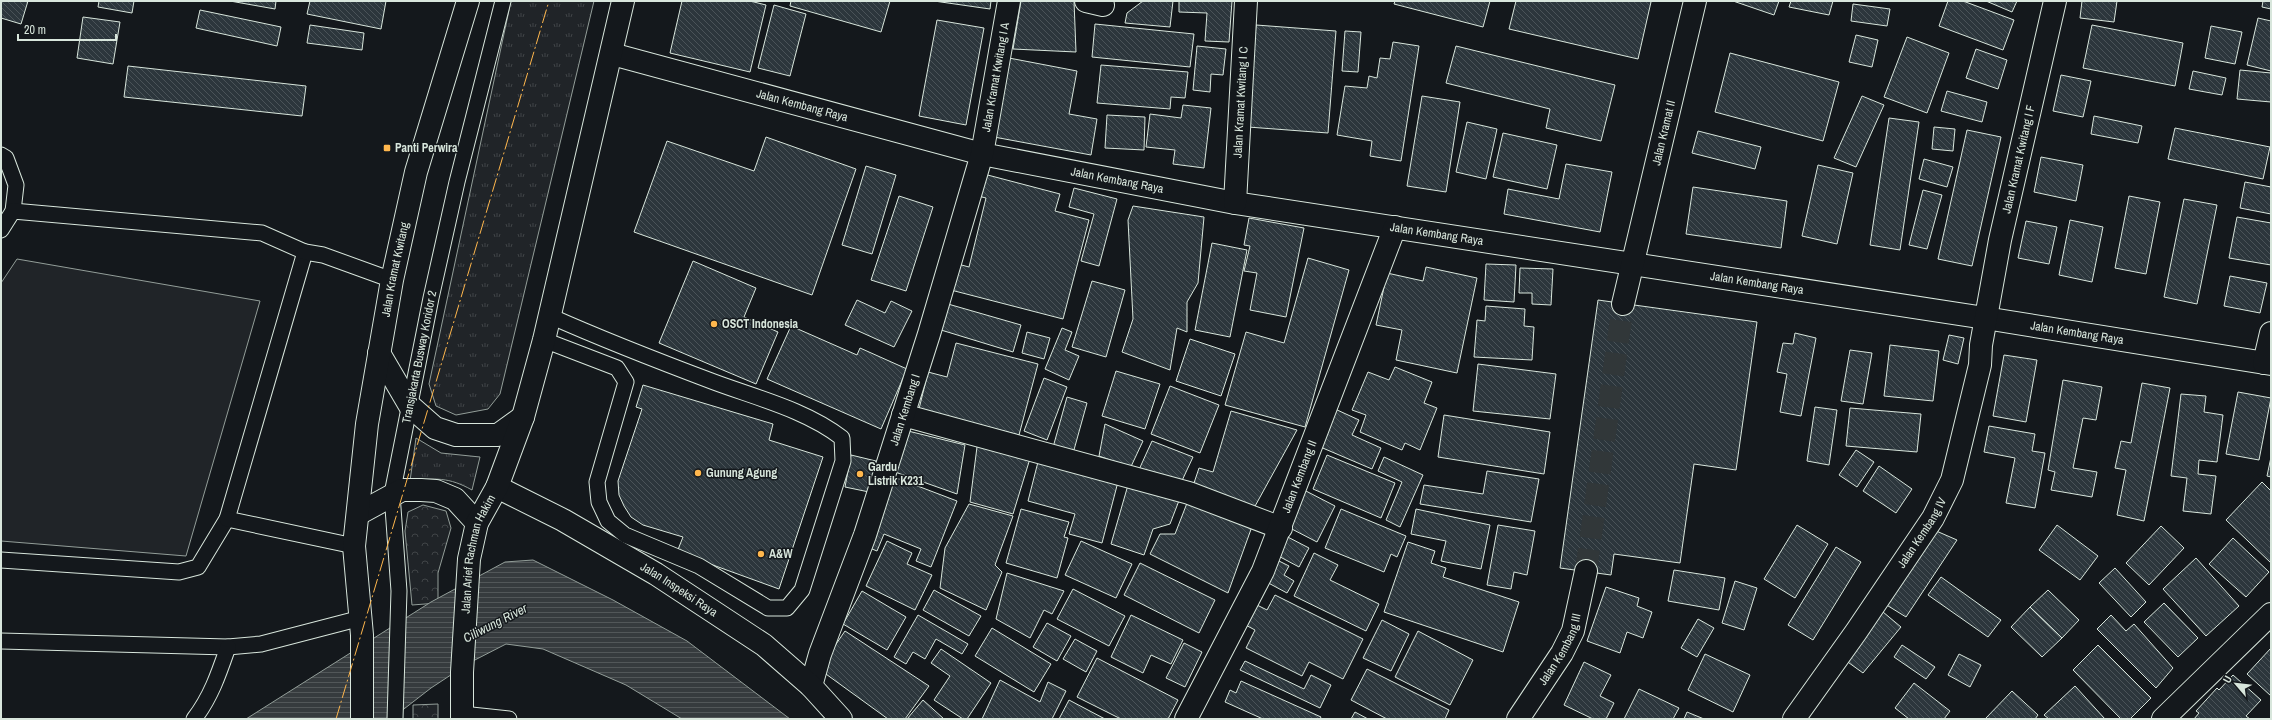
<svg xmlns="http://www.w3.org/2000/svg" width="2272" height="720" viewBox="0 0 2272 720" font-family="'Archivo Narrow',sans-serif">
	<defs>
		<pattern id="grass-tufts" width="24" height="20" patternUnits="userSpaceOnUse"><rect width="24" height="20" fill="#202428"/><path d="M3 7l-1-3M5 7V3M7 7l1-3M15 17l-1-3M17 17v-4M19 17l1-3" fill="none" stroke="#404447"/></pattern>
		<pattern id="forest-crowns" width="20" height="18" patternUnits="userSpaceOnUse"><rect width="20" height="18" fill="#202428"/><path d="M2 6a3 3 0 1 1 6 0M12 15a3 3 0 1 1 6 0" fill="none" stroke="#404447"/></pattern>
		<pattern id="water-rules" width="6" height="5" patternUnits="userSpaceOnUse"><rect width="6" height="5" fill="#363b3e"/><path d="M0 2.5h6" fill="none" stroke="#525759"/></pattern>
		<pattern id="building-back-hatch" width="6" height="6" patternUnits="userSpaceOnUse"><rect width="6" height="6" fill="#2c363c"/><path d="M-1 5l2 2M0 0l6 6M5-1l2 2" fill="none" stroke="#4a5358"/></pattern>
	</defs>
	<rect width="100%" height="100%" fill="#14181c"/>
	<path fill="url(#grass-tufts)" stroke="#939e99" d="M 511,1 L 594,1 L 500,394 L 488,409 L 456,415 L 436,406 L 429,384 Z
		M 416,438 L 441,453 L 480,457 L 472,490 C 449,477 435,478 410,481 Z"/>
	<path fill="url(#forest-crowns)" stroke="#939e99" d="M 423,505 L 446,511 L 451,528 L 438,573 L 438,603 L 412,605 L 405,531 L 408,512 Z
		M 438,704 L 438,719 L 413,719 L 413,705 Z"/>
	<path fill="#202428" stroke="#939e99" d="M 17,259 L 260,301 L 186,556 L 1,541 L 1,283 Z"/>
	<path fill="url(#water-rules)" stroke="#939e99" d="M 533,560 L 613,600 L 687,641 L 790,719 L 682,719 L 626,685 L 543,649 L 506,644 L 469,663 L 431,688 L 391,719 L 246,719 L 431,602 L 505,562 Z"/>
	<path fill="url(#building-back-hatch)" stroke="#d8e6dc" d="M 1,1 L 28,1 L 21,24 L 1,18 Z
		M 99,1 L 134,1 L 132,13 L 98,7 Z
		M 230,1 L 276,1 L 275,9 Z
		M 310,1 L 386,1 L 381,29 L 307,14 Z
		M 682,1 L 750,1 L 766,5 L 750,72 L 670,53 Z
		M 791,1 L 890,1 L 881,32 L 790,6 Z
		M 934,1 L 991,1 L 990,9 Z
		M 1021,1 L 1074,1 L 1076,52 L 1013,49 Z
		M 1143,1 L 1173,1 L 1170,27 L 1125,23 L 1127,13 Z
		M 1179,1 L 1232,1 L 1229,42 L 1205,41 L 1207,13 L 1179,12 Z
		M 1395,1 L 1490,1 L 1483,27 L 1394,4 Z
		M 1516,1 L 1648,1 L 1651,2 L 1638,59 L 1509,29 Z
		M 1733,1 L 1779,1 L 1774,15 Z
		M 1791,1 L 1833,1 L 1829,15 L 1789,7 Z
		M 1948,1 L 1963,1 L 2014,20 L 2003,50 L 1939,26 Z
		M 1986,1 L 2017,1 L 2012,12 Z
		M 2082,1 L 2117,1 L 2114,22 L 2080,18 Z
		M 2263,1 L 2271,1 L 2271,9 L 2262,7 Z
		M 1853,4 L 1890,9 L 1887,26 L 1851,21 Z
		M 774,5 L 806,14 L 790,76 L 758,68 Z
		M 200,10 L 281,27 L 277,46 L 196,28 Z
		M 83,17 L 120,22 L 113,64 L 77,58 Z
		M 2258,18 L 2271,21 L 2271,71 L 2247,65 Z
		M 937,20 L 984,28 L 966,125 L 919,116 Z
		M 1095,24 L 1194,34 L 1190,67 L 1092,57 Z
		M 310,25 L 364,33 L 362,50 L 307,43 Z
		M 1256,25 L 1336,31 L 1328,133 L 1248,127 Z
		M 2092,25 L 2183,43 L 2175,86 L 2083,68 Z
		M 2211,26 L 2242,32 L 2235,64 L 2205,58 Z
		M 1345,31 L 1361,32 L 1358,72 L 1342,71 Z
		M 1856,35 L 1878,40 L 1872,67 L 1849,62 Z
		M 1907,37 L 1949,53 L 1927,113 L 1884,97 Z
		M 1393,42 L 1419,46 L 1401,161 L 1370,156 L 1372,141 L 1337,135 L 1345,86 L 1367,88 L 1369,76 L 1377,78 L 1380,58 L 1390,59 Z
		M 1197,46 L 1226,49 L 1223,75 L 1211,74 L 1210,92 L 1193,90 Z
		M 1456,46 L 1615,85 L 1601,141 L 1546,128 L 1550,109 L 1446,83 Z
		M 1976,49 L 2007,60 L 1998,89 L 1966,78 Z
		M 1730,53 L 1839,82 L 1823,141 L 1715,112 Z
		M 1009,58 L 1077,71 L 1069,114 L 1097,119 L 1091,155 L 994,137 Z
		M 1101,65 L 1188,72 L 1185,98 L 1171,97 L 1170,109 L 1097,103 Z
		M 128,66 L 306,86 L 302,116 L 124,97 Z
		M 2240,70 L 2271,73 L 2271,102 L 2237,99 Z
		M 2193,71 L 2226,78 L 2222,95 L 2189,89 Z
		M 2061,75 L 2091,81 L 2083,117 L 2053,111 Z
		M 1947,91 L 1987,102 L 1982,122 L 1941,111 Z
		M 1422,96 L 1460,102 L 1446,192 L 1407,186 Z
		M 1862,96 L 1884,105 L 1856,167 L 1834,158 Z
		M 1183,105 L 1211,108 L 1204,168 L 1173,164 L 1175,150 L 1146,147 L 1150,114 L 1181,118 Z
		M 1107,115 L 1145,117 L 1144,150 L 1105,148 Z
		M 2094,116 L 2142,126 L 2138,143 L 2091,134 Z
		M 1889,118 L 1919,122 L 1900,250 L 1870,245 Z
		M 1467,122 L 1497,129 L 1486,179 L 1456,172 Z
		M 1934,127 L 1955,129 L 1953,151 L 1932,149 Z
		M 2175,128 L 2270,147 L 2263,179 L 2168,159 Z
		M 1967,130 L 2001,137 L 1972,266 L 1938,259 Z
		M 1698,131 L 1761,147 L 1755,169 L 1692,153 Z
		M 1503,133 L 1557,145 L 1547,189 L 1493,177 Z
		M 766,137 L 856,169 L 812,295 L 634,232 L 667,141 L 754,171 Z
		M 2041,157 L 2083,165 L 2076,201 L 2034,192 Z
		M 1924,159 L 1953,167 L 1947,187 L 1919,179 Z
		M 1566,164 L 1612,172 L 1600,232 L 1504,214 L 1508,189 L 1559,199 Z
		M 1818,165 L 1853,173 L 1837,244 L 1802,236 Z
		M 866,166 L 896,175 L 872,254 L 842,245 Z
		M 980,173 L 1060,194 L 1055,211 L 1089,220 L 1063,319 L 947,289 L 954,263 L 969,267 L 986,198 L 974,195 Z
		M 2245,182 L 2271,187 L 2271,214 L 2240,208 Z
		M 1693,187 L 1787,201 L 1781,248 L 1686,234 Z
		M 1074,188 L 1117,199 L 1099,266 L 1081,261 L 1094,214 L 1069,207 Z
		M 1923,190 L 1942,195 L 1927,249 L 1909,245 Z
		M 899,196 L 933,207 L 906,291 L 871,280 Z
		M 2129,196 L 2160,202 L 2146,274 L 2115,268 Z
		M 2184,199 L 2217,205 L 2197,304 L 2164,297 Z
		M 1133,206 L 1204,217 L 1198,283 L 1187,302 L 1187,332 L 1177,328 L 1170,370 L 1122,352 L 1133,319 L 1128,220 Z
		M 2237,217 L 2271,223 L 2271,265 L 2229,258 Z
		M 1249,218 L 1304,228 L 1286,317 L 1250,310 L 1257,273 L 1244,271 L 1250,246 L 1244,245 Z
		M 2070,220 L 2103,227 L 2092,282 L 2059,275 Z
		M 2026,221 L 2057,227 L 2049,264 L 2018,258 Z
		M 1212,243 L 1247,250 L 1230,337 L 1195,330 Z
		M 1308,258 L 1349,270 L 1305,427 L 1225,405 L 1246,332 L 1284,343 Z
		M 693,261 L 756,288 L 744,317 L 778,332 L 756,384 L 659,343 Z
		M 1486,264 L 1516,265 L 1514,302 L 1484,300 Z
		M 1426,267 L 1477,278 L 1457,373 L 1396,360 L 1402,330 L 1376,325 L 1387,273 L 1423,281 Z
		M 1520,268 L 1553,269 L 1551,305 L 1532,304 L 1532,293 L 1519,293 Z
		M 2230,276 L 2267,283 L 2260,313 L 2224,306 Z
		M 1092,281 L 1125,290 L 1106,357 L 1072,347 Z
		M 857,300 L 885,313 L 891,301 L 912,311 L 894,347 L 845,325 Z
		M 1598,300 L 1757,322 L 1736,470 L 1694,464 L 1680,563 L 1614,554 L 1611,575 L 1560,568 Z
		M 948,304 L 1021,325 L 1013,352 L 941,330 Z
		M 1486,306 L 1525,309 L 1524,326 L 1534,327 L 1532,360 L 1474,357 L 1477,320 L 1485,321 Z
		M 791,326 L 857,355 L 860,348 L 907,369 L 881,429 L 767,379 Z
		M 1062,328 L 1072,332 L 1065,350 L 1079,356 L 1069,380 L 1045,369 Z
		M 1027,332 L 1050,338 L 1044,359 L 1022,353 Z
		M 1795,333 L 1816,338 L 1801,416 L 1780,412 L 1787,374 L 1777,372 L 1783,343 L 1793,344 Z
		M 1949,335 L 1964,338 L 1958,364 L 1943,360 Z
		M 1190,339 L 1235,354 L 1221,396 L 1176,381 Z
		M 956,343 L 1038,364 L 1019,435 L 919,409 L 928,372 L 947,377 Z
		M 1890,345 L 1939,351 L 1933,401 L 1884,396 Z
		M 1850,350 L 1872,353 L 1863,404 L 1841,401 Z
		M 2004,355 L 2037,360 L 2026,422 L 1993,416 Z
		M 1478,364 L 1556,374 L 1550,419 L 1473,411 Z
		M 1395,367 L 1432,382 L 1424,403 L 1437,408 L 1420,450 L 1405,443 L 1402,450 L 1360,432 L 1366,415 L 1352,410 L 1368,372 L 1389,380 Z
		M 1116,371 L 1160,384 L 1145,429 L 1102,416 Z
		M 1044,378 L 1067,387 L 1047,440 L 1024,431 Z
		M 2063,380 L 2102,387 L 2096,420 L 2083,418 L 2073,468 L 2097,472 L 2092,497 L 2051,490 L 2055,472 L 2048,470 Z
		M 2142,383 L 2170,388 L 2144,521 L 2117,515 L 2126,470 L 2115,468 L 2121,441 L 2131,443 Z
		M 643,385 L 773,424 L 769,440 L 823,457 L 779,589 L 677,552 L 683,537 L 643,525 L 631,517 L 624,506 L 619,495 L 618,481 L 642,409 L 636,407 Z
		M 1170,386 L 1219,405 L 1200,453 L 1151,434 Z
		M 2238,392 L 2271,398 L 2259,460 L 2226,454 Z
		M 2181,394 L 2206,396 L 2204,412 L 2223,415 L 2217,462 L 2199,460 L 2198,474 L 2216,476 L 2211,514 L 2183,511 L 2187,478 L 2171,476 Z
		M 1067,397 L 1087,403 L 1072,457 L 1052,451 Z
		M 1815,407 L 1837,410 L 1829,465 L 1807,461 Z
		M 1850,408 L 1921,414 L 1917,452 L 1846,446 Z
		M 1335,409 L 1359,420 L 1352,435 L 1381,448 L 1372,469 L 1318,446 Z
		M 1231,411 L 1297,430 L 1254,508 L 1193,486 L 1199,468 L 1213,472 Z
		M 1444,415 L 1550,432 L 1544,474 L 1438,457 Z
		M 1105,424 L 1143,441 L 1127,475 L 1113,461 L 1099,456 Z
		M 1989,426 L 2035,434 L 2032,451 L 2045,453 L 2035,508 L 2006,503 L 2015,458 L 1984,452 Z
		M 904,430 L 965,445 L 957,494 L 895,472 Z
		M 978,439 L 1032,452 L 1013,514 L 970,502 Z
		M 1152,441 L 1193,457 L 1180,485 L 1137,474 Z
		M 1856,450 L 1874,462 L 1857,487 L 1839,475 Z
		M 851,455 L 876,461 L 869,492 L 845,487 Z
		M 1327,455 L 1395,483 L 1381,518 L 1313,489 Z
		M 1384,457 L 1423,475 L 1400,527 L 1386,520 L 1402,482 L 1378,471 Z
		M 2271,457 L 2271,477 L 2267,476 Z
		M 1039,458 L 1119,478 L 1102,543 L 1069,534 L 1075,514 L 1028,501 Z
		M 1879,466 L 1912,489 L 1896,513 L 1863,491 Z
		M 1487,471 L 1539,479 L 1531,522 L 1420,504 L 1424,485 L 1483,494 Z
		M 894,477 L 957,501 L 931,567 L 916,561 L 921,549 L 884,534 L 877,551 L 867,547 Z
		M 2262,482 L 2271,491 L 2271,563 L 2226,520 Z
		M 1128,485 L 1180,498 L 1170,524 L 1153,529 L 1144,555 L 1111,544 Z
		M 1304,490 L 1335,506 L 1317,542 L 1286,526 Z
		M 1189,498 L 1254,521 L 1228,593 L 1150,554 L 1160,534 L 1175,534 Z
		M 969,504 L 1013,516 L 995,565 L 1002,572 L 986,610 L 940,588 L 945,548 Z
		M 1021,509 L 1069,522 L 1064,537 L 1068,538 L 1057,578 L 1006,563 Z
		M 1341,509 L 1406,536 L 1397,557 L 1391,554 L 1384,572 L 1325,548 Z
		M 1416,509 L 1490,525 L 1481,569 L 1441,561 L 1446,541 L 1411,534 Z
		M 1498,525 L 1535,531 L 1527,575 L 1514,572 L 1511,589 L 1487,585 Z
		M 1797,525 L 1828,544 L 1795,598 L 1764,579 Z
		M 2057,525 L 2098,556 L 2080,580 L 2039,550 Z
		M 2161,526 L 2184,548 L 2149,585 L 2126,563 Z
		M 1934,530 L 1957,540 L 1906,617 L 1885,604 Z
		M 1280,533 L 1309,548 L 1299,567 L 1271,552 Z
		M 2233,538 L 2269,572 L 2246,597 L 2209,564 Z
		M 887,541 L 912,553 L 907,564 L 932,575 L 915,610 L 866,586 Z
		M 1081,541 L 1132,564 L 1116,598 L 1065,575 Z
		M 1408,542 L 1435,551 L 1431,563 L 1446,568 L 1443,577 L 1519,602 L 1503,652 L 1384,612 Z
		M 1836,547 L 1861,562 L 1813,640 L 1788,625 Z
		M 1314,553 L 1338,565 L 1330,580 L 1379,604 L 1366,631 L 1294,596 Z
		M 1273,558 L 1289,566 L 1284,575 L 1294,581 L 1287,593 L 1261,579 Z
		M 2196,558 L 2239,606 L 2206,636 L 2163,589 Z
		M 1140,563 L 1215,600 L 1199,633 L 1124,595 Z
		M 2115,568 L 2146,602 L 2131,617 L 2099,583 Z
		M 1674,570 L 1725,578 L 1719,610 L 1668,601 Z
		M 1007,573 L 1064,591 L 1052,614 L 1044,610 L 1030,638 L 996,619 Z
		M 1941,577 L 2001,620 L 1988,637 L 1928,595 Z
		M 1735,581 L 1757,588 L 1744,630 L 1722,623 Z
		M 1606,587 L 1639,598 L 1637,606 L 1652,612 L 1643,638 L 1627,632 L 1620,653 L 1587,641 Z
		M 1073,589 L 1125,616 L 1109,646 L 1057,619 Z
		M 934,590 L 981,616 L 969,636 L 923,610 Z
		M 2048,590 L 2079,620 L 2062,638 L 2030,607 Z
		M 862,591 L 906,617 L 887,650 L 843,624 Z
		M 1275,595 L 1363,639 L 1343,679 L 1309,662 L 1302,676 L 1246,648 L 1255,630 L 1238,621 L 1249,601 L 1267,610 Z
		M 2164,603 L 2198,638 L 2178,657 L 2144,622 Z
		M 2030,607 L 2062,638 L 2042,657 L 2011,627 Z
		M 1883,612 L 1901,627 L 1863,673 L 1845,660 Z
		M 918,615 L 968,644 L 962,654 L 936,639 L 925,659 L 913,652 L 906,664 L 894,657 Z
		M 1131,615 L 1183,640 L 1171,664 L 1151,655 L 1143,673 L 1111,657 Z
		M 2111,615 L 2126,631 L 2134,624 L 2173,668 L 2156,688 L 2097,629 Z
		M 1698,619 L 1714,628 L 1697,657 L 1681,648 Z
		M 1382,620 L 1409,634 L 1391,671 L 1363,658 Z
		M 1047,623 L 1071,636 L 1057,661 L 1033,647 Z
		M 992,628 L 1051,664 L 1034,692 L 975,656 Z
		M 845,631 L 929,686 L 905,719 L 888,719 L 819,669 Z
		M 1418,631 L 1473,660 L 1450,705 L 1395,677 Z
		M 1075,639 L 1097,651 L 1086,672 L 1063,659 Z
		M 1184,643 L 1202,652 L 1185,687 L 1166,678 Z
		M 1902,645 L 1935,667 L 1926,679 L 1894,657 Z
		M 2098,645 L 2151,698 L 2130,719 L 2121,719 L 2073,670 Z
		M 2271,648 L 2271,696 L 2247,674 Z
		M 941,649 L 991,683 L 967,719 L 963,719 L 934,700 L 950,676 L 931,663 Z
		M 1705,654 L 1750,675 L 1733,712 L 1688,690 Z
		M 1959,654 L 1981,665 L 1970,687 L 1948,675 Z
		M 1097,658 L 1178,700 L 1168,719 L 1121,719 L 1077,697 Z
		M 1245,661 L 1304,689 L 1311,675 L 1331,685 L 1320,708 L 1240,670 Z
		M 1584,662 L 1611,675 L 1600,696 L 1614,703 L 1606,719 L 1593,719 L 1564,705 Z
		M 1367,669 L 1449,710 L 1445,719 L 1387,719 L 1351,700 Z
		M 2233,675 L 2261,700 L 2246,716 L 2250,719 L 2194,719 L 2199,713 L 2196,711 L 2217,688 L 2219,690 Z
		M 1000,680 L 1040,702 L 1048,682 L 1066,691 L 1052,719 L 982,719 Z
		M 1241,681 L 1321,717 L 1320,719 L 1263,719 L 1225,702 L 1230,690 L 1236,693 Z
		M 1914,683 L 1950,711 L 1944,719 L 1909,719 L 1895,708 Z
		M 2075,686 L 2105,719 L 2049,719 L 2044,715 Z
		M 1639,689 L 1679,708 L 1673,719 L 1624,719 Z
		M 2012,691 L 2038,715 L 2035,719 L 1985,719 Z
		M 923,700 L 944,719 L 907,719 Z
		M 1069,700 L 1105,719 L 1059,719 Z
		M 1355,712 L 1368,719 L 1351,719 Z
		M 1687,712 L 1704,719 L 1684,719 Z"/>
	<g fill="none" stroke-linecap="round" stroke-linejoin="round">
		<path stroke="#313739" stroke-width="22" stroke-dasharray="22 11" stroke-linecap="butt" d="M 1586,571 L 1623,304"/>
		<g stroke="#d8e6dc" stroke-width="17">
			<g id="service">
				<path d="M 1,155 L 6,158 L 16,185 L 13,211"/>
				<path d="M 1,230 L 13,211 L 262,233 L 305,252 L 227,519 L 198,567 L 179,572 L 1,560"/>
				<path d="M 305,252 L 323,255 L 392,280"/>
				<path d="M 544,340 L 617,368 L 626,382 L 597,482 L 599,502 L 608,521 L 625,535 L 699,566 L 768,608 L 787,608 L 802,590 L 843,461 L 842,438 C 806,410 757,398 714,382 C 658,361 604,340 550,316"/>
				<path d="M 227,519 L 354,546"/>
				<path d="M 1,641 L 228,647 L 261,644 L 361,618"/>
				<path d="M 462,714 L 509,719"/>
				<path d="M 194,719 C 211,697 219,673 228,647"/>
				<path id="s1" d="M 395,719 L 399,591 L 392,494 L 431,298 L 457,182 L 503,1"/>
			</g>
		</g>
		<g stroke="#d8e6dc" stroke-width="24">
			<g id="minor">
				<path d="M 1086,1 L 1103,5"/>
				<path id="s2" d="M 612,54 L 982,154 L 1235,203 L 1985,318 L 2271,364"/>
				<path id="s3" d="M 1235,203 L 1246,1"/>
				<path id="s4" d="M 1623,304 L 1695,1"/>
				<path d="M 2264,363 L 2271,333"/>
				<path d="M 903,415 L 1189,493 L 1281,528"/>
				<path id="s5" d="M 811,686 L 820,654 L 865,535 L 929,334 L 982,154 L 1009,1"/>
				<path id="s6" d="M 1186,719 L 1263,571 L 1395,227"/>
				<path id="s7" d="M 1518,719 L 1562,653 L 1573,631 L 1586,571"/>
				<path id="s8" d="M 1794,719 L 1856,632 L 1933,518 L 1952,480 L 1980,365 L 1981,345 L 2000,240 L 2055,1"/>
				<path d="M 2163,719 L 2271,614"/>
			</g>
		</g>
		<g stroke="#d8e6dc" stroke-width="24">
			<g id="tertiary">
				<path id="s9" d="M 497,487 L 563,520 L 656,574 L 764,645 L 811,686 L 841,719"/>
			</g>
		</g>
		<g stroke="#d8e6dc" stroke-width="24">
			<g id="primary">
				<path d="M 379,353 L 410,406 L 435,428 L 456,435 L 498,435 L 523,417"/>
				<path d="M 358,514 L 402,490 L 421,490 L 436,491 L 455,499 L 477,523"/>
				<path id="s10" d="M 362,719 L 362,635 L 354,546 L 367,424 L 392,280 L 416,172 L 468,1"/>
				<path id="s11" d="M 462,719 L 462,672 L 469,559 L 477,523 L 497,487 L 523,417 L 544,340 L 623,1"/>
			</g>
		</g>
		<use href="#service" stroke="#14181c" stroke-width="15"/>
		<use href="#minor" stroke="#14181c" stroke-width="22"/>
		<use href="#tertiary" stroke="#14181c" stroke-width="22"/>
		<use href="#primary" stroke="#14181c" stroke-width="22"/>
		<path stroke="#ffb74d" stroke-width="1" stroke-dasharray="14 3 2 3" stroke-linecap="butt" d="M 336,719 L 549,1"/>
	</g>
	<g fill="#ffb74d" stroke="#14181c" stroke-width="1.5">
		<rect x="383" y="144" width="8" height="8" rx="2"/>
		<circle cx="714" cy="324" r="4"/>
		<circle cx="698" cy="473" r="4"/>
		<circle cx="860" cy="474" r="4"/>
		<circle cx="761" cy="554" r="4"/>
	</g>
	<g text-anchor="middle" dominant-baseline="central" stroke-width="3" stroke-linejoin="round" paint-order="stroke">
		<g font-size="12" fill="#d8e6dc" stroke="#14181c">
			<text stroke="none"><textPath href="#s5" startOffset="637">Jalan Kramat Kwitang I A</textPath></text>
			<text stroke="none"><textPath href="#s3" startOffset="101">Jalan Kramat Kwitang I C</textPath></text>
			<text stroke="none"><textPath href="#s2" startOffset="197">Jalan Kembang Raya</textPath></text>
			<text stroke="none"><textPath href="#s4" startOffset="176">Jalan Kramat II</textPath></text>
			<text stroke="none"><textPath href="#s8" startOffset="615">Jalan Kramat Kwitang I F</textPath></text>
			<text stroke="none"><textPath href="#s2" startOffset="521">Jalan Kembang Raya</textPath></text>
			<text stroke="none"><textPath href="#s2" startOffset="845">Jalan Kembang Raya</textPath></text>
			<text stroke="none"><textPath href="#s10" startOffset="453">Jalan Kramat Kwitang</textPath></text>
			<text stroke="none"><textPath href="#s2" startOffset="1169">Jalan Kembang Raya</textPath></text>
			<text stroke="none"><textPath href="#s2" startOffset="1493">Jalan Kembang Raya</textPath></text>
			<text stroke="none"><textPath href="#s1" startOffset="365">Transjakarta Busway Koridor 2</textPath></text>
			<text stroke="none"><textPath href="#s5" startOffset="292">Jalan Kembang I</textPath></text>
			<text stroke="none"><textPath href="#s6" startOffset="268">Jalan Kembang II</textPath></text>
			<text stroke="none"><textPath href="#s8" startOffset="226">Jalan Kembang IV</textPath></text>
			<text stroke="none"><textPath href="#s11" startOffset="167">Jalan Arief Rachman Hakim</textPath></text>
			<text stroke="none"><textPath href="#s9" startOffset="209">Jalan Inspeksi Raya</textPath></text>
			<text stroke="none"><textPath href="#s7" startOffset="82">Jalan Kembang III</textPath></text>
		</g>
		<g font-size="12" font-weight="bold" fill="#d8e6dc" stroke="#14181c" text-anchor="start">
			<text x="395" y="148">Panti Perwira</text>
			<text x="722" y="324">OSCT Indonesia</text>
			<text x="868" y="467">Gardu<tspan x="868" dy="14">Listrik K231</tspan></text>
			<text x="706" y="473">Gunung Agung</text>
			<text x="769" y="554">A&amp;W</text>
		</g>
		<g font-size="13" font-style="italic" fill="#d8e6dc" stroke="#14181c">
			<text transform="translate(495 623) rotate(-27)">Ciliwung River</text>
		</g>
	</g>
	<rect width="2272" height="720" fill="none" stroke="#d8e6dc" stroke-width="4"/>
	<g transform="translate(2236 684) rotate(298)" stroke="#14181c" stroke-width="3" paint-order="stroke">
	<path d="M0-3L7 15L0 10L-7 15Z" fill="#d8e6dc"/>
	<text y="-6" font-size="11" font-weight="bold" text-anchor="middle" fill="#d8e6dc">U</text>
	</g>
	<path d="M18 34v6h98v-6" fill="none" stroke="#d8e6dc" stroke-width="2"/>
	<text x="24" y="34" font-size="12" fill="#d8e6dc" stroke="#14181c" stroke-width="3" paint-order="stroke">20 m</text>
</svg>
